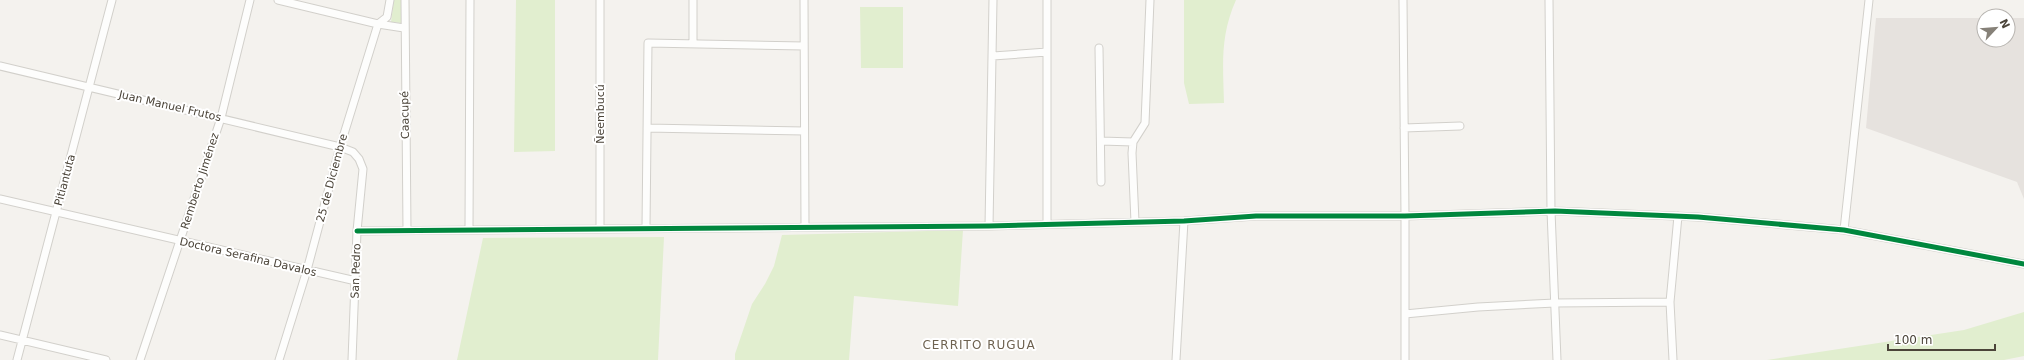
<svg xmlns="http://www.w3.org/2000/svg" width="2024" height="360" viewBox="0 0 2024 360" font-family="'DejaVu Sans',sans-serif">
	<rect width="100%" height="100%" fill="#f4f2ee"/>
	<path fill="#e6e2de" d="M 1876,18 L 1984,18 L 1984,40 L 2008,40 L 2008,18 L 2024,18 L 2024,199 L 2017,182 L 1866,128 Z"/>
	<path fill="#e1eecf" d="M 394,0 L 401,0 L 401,23 L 391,22 Z
		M 516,0 L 555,0 L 555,151 L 514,152 Z
		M 1184,0 L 1236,0 C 1220,36 1223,64 1224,103 L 1189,104 L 1184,83 Z
		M 860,7 L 903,7 L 903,68 L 861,68 Z
		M 963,230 L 958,306 L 854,296 L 849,360 L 735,360 L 735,354 L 752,304 L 765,284 L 774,266 L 782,235 Z
		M 664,237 L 658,360 L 457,360 L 483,238 Z
		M 2024,312 L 2024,356 L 2004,360 L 1767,360 L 1964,330 Z"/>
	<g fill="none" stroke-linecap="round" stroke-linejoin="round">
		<g stroke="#d2d0cb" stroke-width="9">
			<path id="street" d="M 278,0 L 378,24 L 404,28
				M 405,0 L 407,230
				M 600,0 L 600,228
				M 693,0 L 693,44
				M 804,0 L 805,227
				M 1403,0 L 1405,216 L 1405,360
				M 1549,0 L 1551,211 L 1557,360
				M 1099,48 L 1101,182
				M 993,56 L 1047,52
				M 0,66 L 340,147 L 353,152 L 359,159 L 363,169 L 357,231 L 352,360
				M 647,128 L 804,131
				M 1404,128 L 1460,126
				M 1101,141 L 1133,142
				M 0,199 L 356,281
				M 1135,222 L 1132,153 L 1133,142 L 1145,123 L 1150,0
				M 1047,224 L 1047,0
				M 989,226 L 993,0
				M 646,227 L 648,43 L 804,46
				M 469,229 L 470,0
				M 1844,230 L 1869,0
				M 357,231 L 989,226 L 1184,221 L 1256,216 L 1405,216 L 1555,211 L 1698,217 L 1844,230 L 2024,264
				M 1405,314 L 1478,307 L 1555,303 L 1670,302
				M 0,335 L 106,360
				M 17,360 L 112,0
				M 140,360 L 221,118 L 250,0
				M 279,360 L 307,270 L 340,147 L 378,24 L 387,17 L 390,0
				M 1176,360 L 1184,221
				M 1673,360 L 1670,302 L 1678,216"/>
		</g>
		<use href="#street" stroke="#fdfdfc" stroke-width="7"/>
		<g stroke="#fff" stroke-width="8">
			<path id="cycleway" d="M 357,231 L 989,226 L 1184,221 L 1256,216 L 1405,216 L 1555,211 L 1698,217 L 1844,230 L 2024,264"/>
		</g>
		<use href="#cycleway" stroke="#00873e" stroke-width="5"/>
	</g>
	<g text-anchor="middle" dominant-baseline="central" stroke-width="4" stroke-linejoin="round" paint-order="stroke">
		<g font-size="11" fill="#4b4439" stroke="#fff">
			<text transform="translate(170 106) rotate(13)">Juan Manuel Frutos</text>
			<text transform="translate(600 114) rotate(-90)">Ñeembucú</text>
			<text transform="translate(405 115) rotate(-91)">Caacupé</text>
			<text transform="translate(332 178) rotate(-75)">25 de Diciembre</text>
			<text transform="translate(65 180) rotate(-75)">Pitiantuta</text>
			<text transform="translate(200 181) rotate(-72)">Remberto Jiménez</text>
			<text transform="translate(248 257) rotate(13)">Doctora Serafina Davalos</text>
			<text transform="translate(356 271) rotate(-88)">San Pedro</text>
		</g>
		<g font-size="12" letter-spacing="1" fill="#6e6250" stroke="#fff">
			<text x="979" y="345">CERRITO RUGUA</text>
		</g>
	</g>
	<g transform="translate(1996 28) rotate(64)"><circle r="19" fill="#ffffff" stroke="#b7b4b0"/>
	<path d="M0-3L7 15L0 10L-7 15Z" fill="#868178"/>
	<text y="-6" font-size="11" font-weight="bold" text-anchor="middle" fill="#4b4439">N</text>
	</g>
	<path d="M1888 344v6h107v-6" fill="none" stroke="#4b4439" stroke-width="2"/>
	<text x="1894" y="344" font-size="12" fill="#4b4439" stroke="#ffffff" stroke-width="3" paint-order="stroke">100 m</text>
</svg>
